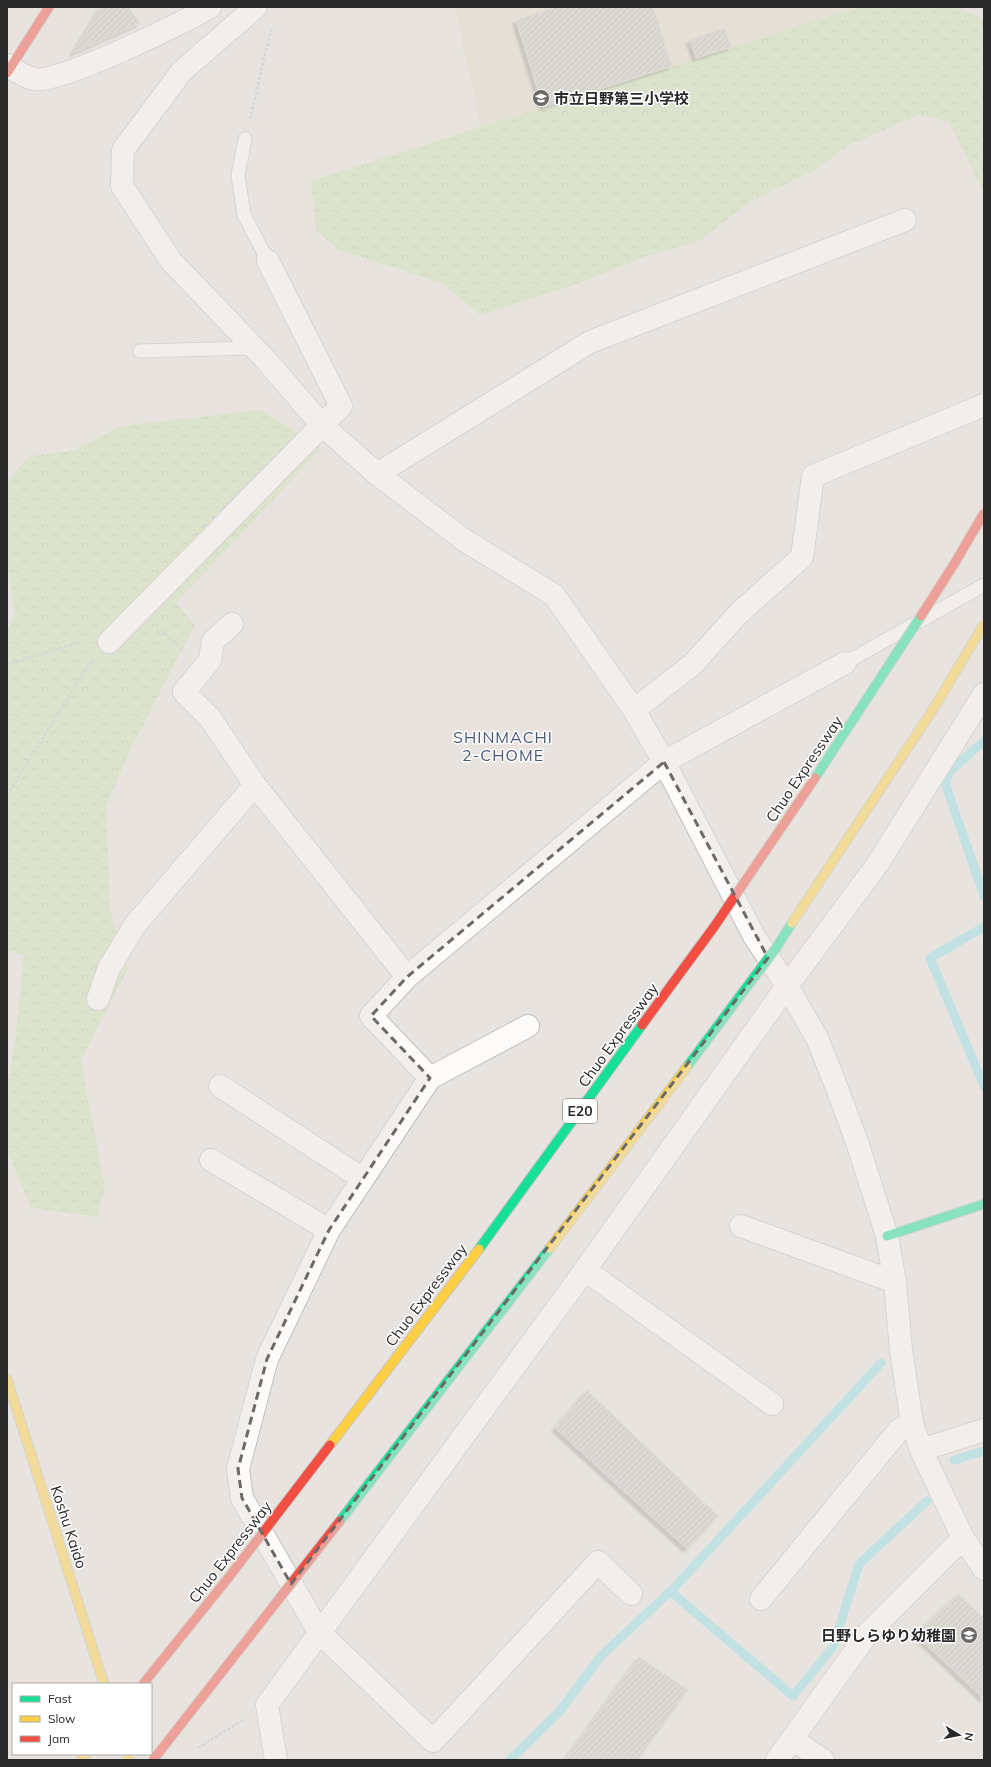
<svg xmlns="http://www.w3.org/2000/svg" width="991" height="1767" viewBox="0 0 991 1767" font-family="Mulish,'Noto Sans JP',sans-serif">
	<defs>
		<pattern id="forest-crowns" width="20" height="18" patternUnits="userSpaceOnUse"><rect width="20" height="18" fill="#cfe2b8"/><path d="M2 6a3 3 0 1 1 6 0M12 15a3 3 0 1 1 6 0" fill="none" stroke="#b2c29e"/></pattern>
		<pattern id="building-hatch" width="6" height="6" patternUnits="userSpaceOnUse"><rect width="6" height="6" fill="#cfcbc8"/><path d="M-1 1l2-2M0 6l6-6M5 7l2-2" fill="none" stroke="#b2aeac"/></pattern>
		<filter id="shadow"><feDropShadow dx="-3.5" dy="3.5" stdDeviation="1" flood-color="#0004"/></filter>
	</defs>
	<rect width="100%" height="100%" fill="#e8e3de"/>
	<path fill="#e3d9cd" d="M 455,7 L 889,7 L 482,132 Z"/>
	<path fill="url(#forest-crowns)" d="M 859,7 L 959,7 L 984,20 L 984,193 L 949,122 L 919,115 L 847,146 L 817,169 L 751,201 L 699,241 L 644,257 L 580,283 L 480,315 L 442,283 L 339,250 L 316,230 L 311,181 Z
		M 261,410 L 322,448 L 176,603 L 195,625 L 131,748 L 106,807 L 110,911 L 128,968 L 81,1061 L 105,1188 L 97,1217 L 31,1208 L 7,1151 L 7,1091 L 16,1035 L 24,955 L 7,951 L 7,633 L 15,612 L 7,565 L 7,481 L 30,456 L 75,450 L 122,426 Z"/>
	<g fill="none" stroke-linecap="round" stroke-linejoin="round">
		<path stroke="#93dee8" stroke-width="9" d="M 984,741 L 949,772 L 945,783 L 984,896
			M 984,927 L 930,958 L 984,1086
			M 954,1460 L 984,1451
			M 670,1591 L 793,1696 L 833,1647 L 859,1564 L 927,1501
			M 510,1760 L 560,1711 L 601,1656 L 673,1589 L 881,1363"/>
	</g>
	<path fill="url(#building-hatch)" stroke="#d2cfcb" filter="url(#shadow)" d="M 101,7 L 128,7 L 140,23 L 73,53 Z
		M 557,7 L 653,7 L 672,66 L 543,107 L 516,20 Z
		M 725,28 L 731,47 L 696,58 L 690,40 Z
		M 587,1390 L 718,1516 L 687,1549 L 555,1428 Z
		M 958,1594 L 984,1618 L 984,1699 L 915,1634 Z
		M 639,1657 L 688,1690 L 639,1758 L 642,1760 L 565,1760 Z"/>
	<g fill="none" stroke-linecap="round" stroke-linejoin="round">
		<g stroke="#c1c0c0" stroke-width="15">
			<path id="lane" d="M 245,139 L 238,175 L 244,215 L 268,261
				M 140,351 L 254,348
				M 845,663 L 984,585"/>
		</g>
		<g stroke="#c1c0c0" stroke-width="24">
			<path id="street" d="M 256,7 L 182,71 L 123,150 L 122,186 L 171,261 L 265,359 L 322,425 L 377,474 L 464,540 L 554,595 L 634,710 L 664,762 L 754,936 L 787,986 L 817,1038 L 835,1083 L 858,1145 L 887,1236 L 895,1282 L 901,1350 L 912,1423 L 921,1450 L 963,1538 L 984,1569
				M 7,65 C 14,70 25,77 34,79 C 57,85 185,22 210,7
				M 377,474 L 590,342 L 905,220
				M 232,624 L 213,641 L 210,660 L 184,692 L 210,718 L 255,785
				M 109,642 L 341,406 L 268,261
				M 634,710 L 693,664 L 739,613 L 802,557 L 813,476 L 984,405
				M 98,999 L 109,968 L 135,925 L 255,785 L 407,977
				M 430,1078 L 528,1026
				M 220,1086 L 363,1179
				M 211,1160 L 329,1230
				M 741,1226 L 895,1282
				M 585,1270 L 772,1404
				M 921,1450 L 984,1430
				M 631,1594 L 598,1562 L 433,1741 L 319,1632 L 242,1498 L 238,1469 L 267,1359 L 329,1230 L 430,1078 L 371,1016 L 407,977 L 664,762 L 845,663
				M 761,1599 L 899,1430 L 912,1423
				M 792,1739 L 823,1760
				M 276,1760 L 267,1705 L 585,1270 L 787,986 L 877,865 L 984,694
				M 777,1760 L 868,1633 L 963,1538"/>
		</g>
		<g stroke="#c1c0c0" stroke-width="11">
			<path id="fast" d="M 887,1236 L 984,1204"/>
		</g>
		<g stroke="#c1c0c0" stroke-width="11">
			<path id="slow" d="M 7,1379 L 104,1684
				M 127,1754 L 129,1760
				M 81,1760 L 86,1754"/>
		</g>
		<g stroke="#c1c0c0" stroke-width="11">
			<path id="jam" d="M 7,73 L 49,7"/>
		</g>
		<path stroke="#c6c5c5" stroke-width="2.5" stroke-dasharray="3 2" stroke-linecap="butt" d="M 250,119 L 271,29
			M 157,633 L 162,631 L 184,652
			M 7,665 L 83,641
			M 7,795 L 92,660
			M 198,1748 L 243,1720"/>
		<use href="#lane" stroke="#fcfbfa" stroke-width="13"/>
		<use href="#street" stroke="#fcfbfa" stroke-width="22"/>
		<use href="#fast" stroke="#16e098" stroke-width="9"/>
		<use href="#slow" stroke="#ffcf43" stroke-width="9"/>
		<use href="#jam" stroke="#f24e42" stroke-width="9"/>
		<g stroke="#c4c2c0" stroke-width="11" stroke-linecap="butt">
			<path id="fast-bridge" d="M 815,778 L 921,616
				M 687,1067 L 776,948 L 792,923
				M 479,1249 L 642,1025
				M 340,1521 L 550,1248"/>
		</g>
		<g stroke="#c4c2c0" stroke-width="11" stroke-linecap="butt">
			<path id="slow-bridge" d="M 792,923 L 934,708 L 984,624
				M 550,1248 L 687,1067
				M 330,1445 L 479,1249"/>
		</g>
		<g stroke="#c4c2c0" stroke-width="11" stroke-linecap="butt">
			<path id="jam-bridge" d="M 921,616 L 956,561 L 984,513
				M 642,1025 L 714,927 L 815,778
				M 143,1684 L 229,1577 L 330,1445
				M 153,1760 L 340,1521"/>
		</g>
		<use href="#fast-bridge" stroke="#16e098" stroke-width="9"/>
		<use href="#slow-bridge" stroke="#ffcf43" stroke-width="9"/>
		<use href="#jam-bridge" stroke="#f24e42" stroke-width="9"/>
	</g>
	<path d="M0 0H991V1767H0ZM 664,762 L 768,958 L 291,1584 L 242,1498 L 238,1469 L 267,1359 L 329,1230 L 430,1078 L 371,1016 L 407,977 Z" fill="#e8e3de" fill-opacity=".55" fill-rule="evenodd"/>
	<path fill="none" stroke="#6c6a68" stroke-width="3" stroke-dasharray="8 5" stroke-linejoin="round" d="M 664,762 L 768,958 L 291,1584 L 242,1498 L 238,1469 L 267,1359 L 329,1230 L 430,1078 L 371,1016 L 407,977 Z"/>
	<defs>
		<g id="school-disc" transform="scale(0.9)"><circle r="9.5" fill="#6c6a68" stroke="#fff"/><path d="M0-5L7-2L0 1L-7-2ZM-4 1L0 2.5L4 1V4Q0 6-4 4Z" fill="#fff"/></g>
	</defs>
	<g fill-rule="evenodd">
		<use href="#school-disc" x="541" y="98"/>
		<use href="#school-disc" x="969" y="1635"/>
	</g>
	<g text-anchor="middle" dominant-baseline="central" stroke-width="3" stroke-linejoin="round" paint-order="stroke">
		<rect fill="#fff" stroke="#696969" stroke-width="1" x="563" y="1099" width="34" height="24" rx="3"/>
		<g font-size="14" font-weight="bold" fill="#292929">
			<text x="580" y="1111">E20</text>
		</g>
		<g font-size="15" font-weight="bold" fill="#292929" stroke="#fff" text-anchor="start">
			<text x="554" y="98">市立日野第三小学校</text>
			<text x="956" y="1635" text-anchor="end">日野しらゆり幼稚園</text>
		</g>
		<g font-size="15" fill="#292929" stroke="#fff">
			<text transform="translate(804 769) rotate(-56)">Chuo Expressway</text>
			<text transform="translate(618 1035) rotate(-54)">Chuo Expressway</text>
			<text transform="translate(426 1295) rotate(-53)">Chuo Expressway</text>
			<text transform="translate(69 1527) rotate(72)">Koshu Kaido</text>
			<text transform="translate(230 1552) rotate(-52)">Chuo Expressway</text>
		</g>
		<g font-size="16" letter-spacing="1" fill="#4b5979" stroke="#fff">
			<text x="503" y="737">SHINMACHI<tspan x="503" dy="18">2-CHOME</tspan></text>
		</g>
	</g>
	<rect width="991" height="1767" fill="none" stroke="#292929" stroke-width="16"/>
	<rect x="12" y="1683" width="140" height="72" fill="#ffffff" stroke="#a9a9a9"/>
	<rect x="20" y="1696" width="20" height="6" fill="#16e098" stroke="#a9a9a9"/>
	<text x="48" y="1703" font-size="12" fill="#292929">Fast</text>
	<rect x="20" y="1716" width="20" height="6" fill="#ffcf43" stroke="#a9a9a9"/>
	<text x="48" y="1723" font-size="12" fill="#292929">Slow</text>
	<rect x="20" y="1736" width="20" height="6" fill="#f24e42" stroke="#a9a9a9"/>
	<text x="48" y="1743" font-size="12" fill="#292929">Jam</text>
	<g transform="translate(959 1735) rotate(100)" stroke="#ffffff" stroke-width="3" paint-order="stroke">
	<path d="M0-3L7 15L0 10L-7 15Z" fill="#292929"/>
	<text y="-6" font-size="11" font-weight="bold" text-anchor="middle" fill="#292929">N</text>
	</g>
</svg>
